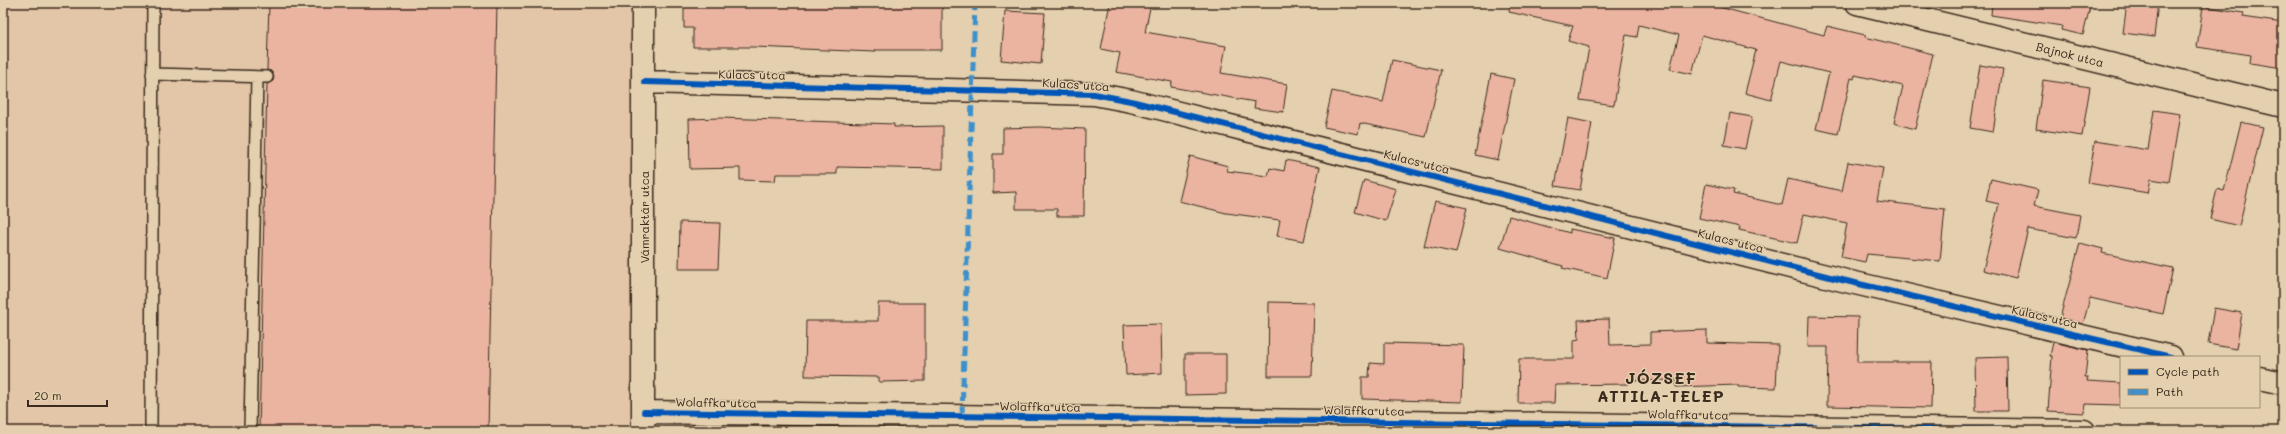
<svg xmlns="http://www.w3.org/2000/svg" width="2286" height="434" viewBox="0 0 2286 434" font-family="Mali,sans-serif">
	<rect width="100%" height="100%" fill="#e4d0ae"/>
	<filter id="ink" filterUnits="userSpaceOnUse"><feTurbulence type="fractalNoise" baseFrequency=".025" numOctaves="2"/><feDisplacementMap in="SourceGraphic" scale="8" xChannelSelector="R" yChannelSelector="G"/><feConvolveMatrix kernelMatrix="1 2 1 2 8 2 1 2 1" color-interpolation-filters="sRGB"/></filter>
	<g filter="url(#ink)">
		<path fill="#e3c5a7" d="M 3,3 L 635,3 L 632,431 L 3,431 Z"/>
		<path fill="#ebb4a1" stroke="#3b2a1e" d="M 269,3 L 497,3 L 488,431 L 259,431 L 267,84 L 273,81 L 274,77 L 271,71 L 267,70 Z
			M 684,3 L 942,3 L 942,50 L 875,50 L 875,52 L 754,47 L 693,47 L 693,28 L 684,28 Z
			M 1110,3 L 1151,3 L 1145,32 L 1226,46 L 1221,73 L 1287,84 L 1283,112 L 1254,108 L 1255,102 L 1171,87 L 1172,82 L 1116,72 L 1120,53 L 1101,49 Z
			M 1510,3 L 1704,3 L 1824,35 L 1827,26 L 1865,35 L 1865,37 L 1933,54 L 1915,129 L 1894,123 L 1903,86 L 1855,75 L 1854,79 L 1851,78 L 1838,134 L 1816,129 L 1829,73 L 1781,61 L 1771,100 L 1745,93 L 1756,50 L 1702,35 L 1692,74 L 1670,69 L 1679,35 L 1639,25 L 1637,37 L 1626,35 L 1614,105 L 1580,100 L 1589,47 L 1568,41 L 1573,26 L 1509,12 Z
			M 1992,3 L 2091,3 L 2083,35 L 2061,30 L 2062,26 L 1991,15 Z
			M 2127,3 L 2158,3 L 2154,37 L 2123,33 Z
			M 2203,6 L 2244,13 L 2243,17 L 2283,23 L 2283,68 L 2250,63 L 2251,55 L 2197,47 Z
			M 1005,11 L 1045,13 L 1041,64 L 1001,60 Z
			M 1392,60 L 1441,70 L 1426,137 L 1360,123 L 1358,134 L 1324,127 L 1332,91 L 1383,102 Z
			M 1980,65 L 2003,69 L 1993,132 L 1970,128 Z
			M 1491,74 L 1514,79 L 1498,160 L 1475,155 Z
			M 2043,80 L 2090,87 L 2082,136 L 2036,129 Z
			M 2154,110 L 2180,114 L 2169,182 L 2151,179 L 2148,193 L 2088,183 L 2095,141 L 2148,150 Z
			M 1730,113 L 1752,117 L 1745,149 L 1724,145 Z
			M 721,118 L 894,124 L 894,127 L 943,126 L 943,169 L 837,167 L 837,174 L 776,174 L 775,181 L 740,180 L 740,168 L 690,169 L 689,119 Z
			M 1568,118 L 1592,123 L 1580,190 L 1555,186 Z
			M 2241,122 L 2263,127 L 2239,226 L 2210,219 L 2217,189 L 2224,191 Z
			M 1039,127 L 1085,129 L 1084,216 L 1057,216 L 1057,209 L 1016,209 L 1016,192 L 993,193 L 993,154 L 1003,154 L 1003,128 Z
			M 1190,156 L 1228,166 L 1227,171 L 1268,176 L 1270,168 L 1284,171 L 1286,160 L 1320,167 L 1304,241 L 1277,236 L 1280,220 L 1226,213 L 1179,201 Z
			M 1848,162 L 1883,168 L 1877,201 L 1945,209 L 1940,261 L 1867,254 L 1865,262 L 1841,257 L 1847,223 L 1804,214 L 1797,243 L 1739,230 L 1740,227 L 1699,218 L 1706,184 L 1734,190 L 1733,194 L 1782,205 L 1788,179 L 1842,191 Z
			M 1991,179 L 2038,190 L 2034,206 L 2080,215 L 2076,238 L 2028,229 L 2016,278 L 1983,270 L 1999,204 L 1986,201 Z
			M 1364,180 L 1396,189 L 1386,221 L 1355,212 Z
			M 1435,201 L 1467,208 L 1456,253 L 1424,246 Z
			M 1509,216 L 1570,233 L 1570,229 L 1615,238 L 1607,278 L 1562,268 L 1563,266 L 1500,248 Z
			M 680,222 L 720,223 L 718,269 L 679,269 Z
			M 2080,243 L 2103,249 L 2102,253 L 2173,268 L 2163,314 L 2090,298 L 2083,324 L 2060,318 Z
			M 1269,302 L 1314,303 L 1312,376 L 1268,376 Z
			M 878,303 L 925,303 L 925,381 L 879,382 L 879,377 L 805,376 L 806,321 L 878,321 Z
			M 2214,308 L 2242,313 L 2236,349 L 2208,344 Z
			M 1809,316 L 1858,317 L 1857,362 L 1932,362 L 1931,408 L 1827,406 L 1828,347 L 1808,347 Z
			M 1609,319 L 1610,345 L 1650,344 L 1650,332 L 1707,330 L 1707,343 L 1778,345 L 1776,388 L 1738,387 L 1738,385 L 1676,387 L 1676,380 L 1629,381 L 1629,384 L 1555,385 L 1554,403 L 1518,403 L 1519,359 L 1574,359 L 1574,340 L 1579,339 L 1578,320 Z
			M 1161,324 L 1162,373 L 1126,375 L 1124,325 Z
			M 2053,342 L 2088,350 L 2085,377 L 2088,377 L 2087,381 L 2121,383 L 2121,405 L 2085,404 L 2084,413 L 2048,411 L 2052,356 L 2050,356 Z
			M 1384,343 L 1464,345 L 1462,402 L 1362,399 L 1362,377 L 1369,377 L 1370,363 L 1384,364 Z
			M 1185,354 L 1226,354 L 1226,394 L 1185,395 Z
			M 2007,357 L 2008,411 L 1976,411 L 1975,358 Z"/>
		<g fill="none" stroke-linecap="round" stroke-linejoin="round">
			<g stroke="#3b2a1e" stroke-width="14">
				<path id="service" d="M 152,74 L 267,77
					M 151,431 L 153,3
					M 250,431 L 257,77"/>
			</g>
			<g stroke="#3b2a1e" stroke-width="25">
				<path id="minor" d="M 643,3 L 643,431
					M 1857,3 L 2283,106
					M 644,82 L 1094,94 L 1131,101 L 1842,280 L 2171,357
					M 2259,378 L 2283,383
					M 644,412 L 2084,431"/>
			</g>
			<use href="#service" stroke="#e4d0ae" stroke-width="11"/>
			<use href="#minor" stroke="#e4d0ae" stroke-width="22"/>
			<path stroke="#3e90ca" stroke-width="5" stroke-dasharray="10 5" stroke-linecap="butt" d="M 962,416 L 975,3"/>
			<g stroke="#e4d0ae" stroke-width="8">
				<path id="cycleway" d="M 644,82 L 1094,94 L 1131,101 L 1842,280 L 2171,357
					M 644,412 L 2084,431"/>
			</g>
			<use href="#cycleway" stroke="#0057b8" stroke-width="6"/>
		</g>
	</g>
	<g text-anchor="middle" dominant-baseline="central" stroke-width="3" stroke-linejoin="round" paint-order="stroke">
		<g font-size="12" fill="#3b2a1e" stroke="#e4d0ae">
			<text transform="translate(2070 54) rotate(14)">Bajnok utca</text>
			<text transform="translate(752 74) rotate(1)">Kulacs utca</text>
			<text transform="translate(1076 84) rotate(4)">Kulacs utca</text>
			<text transform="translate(1417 161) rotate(14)">Kulacs utca</text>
			<text transform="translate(644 217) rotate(-90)">Vámraktár utca</text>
			<text transform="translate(1731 240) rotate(14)">Kulacs utca</text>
			<text transform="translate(2045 316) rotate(13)">Kulacs utca</text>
			<text transform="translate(716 402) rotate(1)">Wolaffka utca</text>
			<text transform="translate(1040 406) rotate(1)">Wolaffka utca</text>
			<text transform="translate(1364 410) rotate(1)">Wolaffka utca</text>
			<text transform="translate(1688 414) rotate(1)">Wolaffka utca</text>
		</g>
		<g font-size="16" font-weight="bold" letter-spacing="1" fill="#3b2a1e" stroke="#e4d0ae">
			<text x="1661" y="377">JÓZSEF<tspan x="1661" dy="18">ATTILA-TELEP</tspan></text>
		</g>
	</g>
	<rect width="2286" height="434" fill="none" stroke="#e4d0ae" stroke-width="16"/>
	<rect x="8" y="8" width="2270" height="418" fill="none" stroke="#3b2a1e" stroke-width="1.5" filter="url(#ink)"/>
	<rect x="2120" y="356" width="140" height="52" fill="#e4d0ae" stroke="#a08e74"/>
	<rect x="2128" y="369" width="20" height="6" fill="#0057b8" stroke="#a08e74"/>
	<text x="2156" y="376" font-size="12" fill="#3b2a1e">Cycle path</text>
	<rect x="2128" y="389" width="20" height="6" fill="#3e90ca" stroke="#a08e74"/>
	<text x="2156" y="396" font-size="12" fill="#3b2a1e">Path</text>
	<path d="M28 400v6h79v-6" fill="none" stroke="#3b2a1e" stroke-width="2"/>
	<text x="34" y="400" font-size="12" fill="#3b2a1e" stroke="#e4d0ae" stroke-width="3" paint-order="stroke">20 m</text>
</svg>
